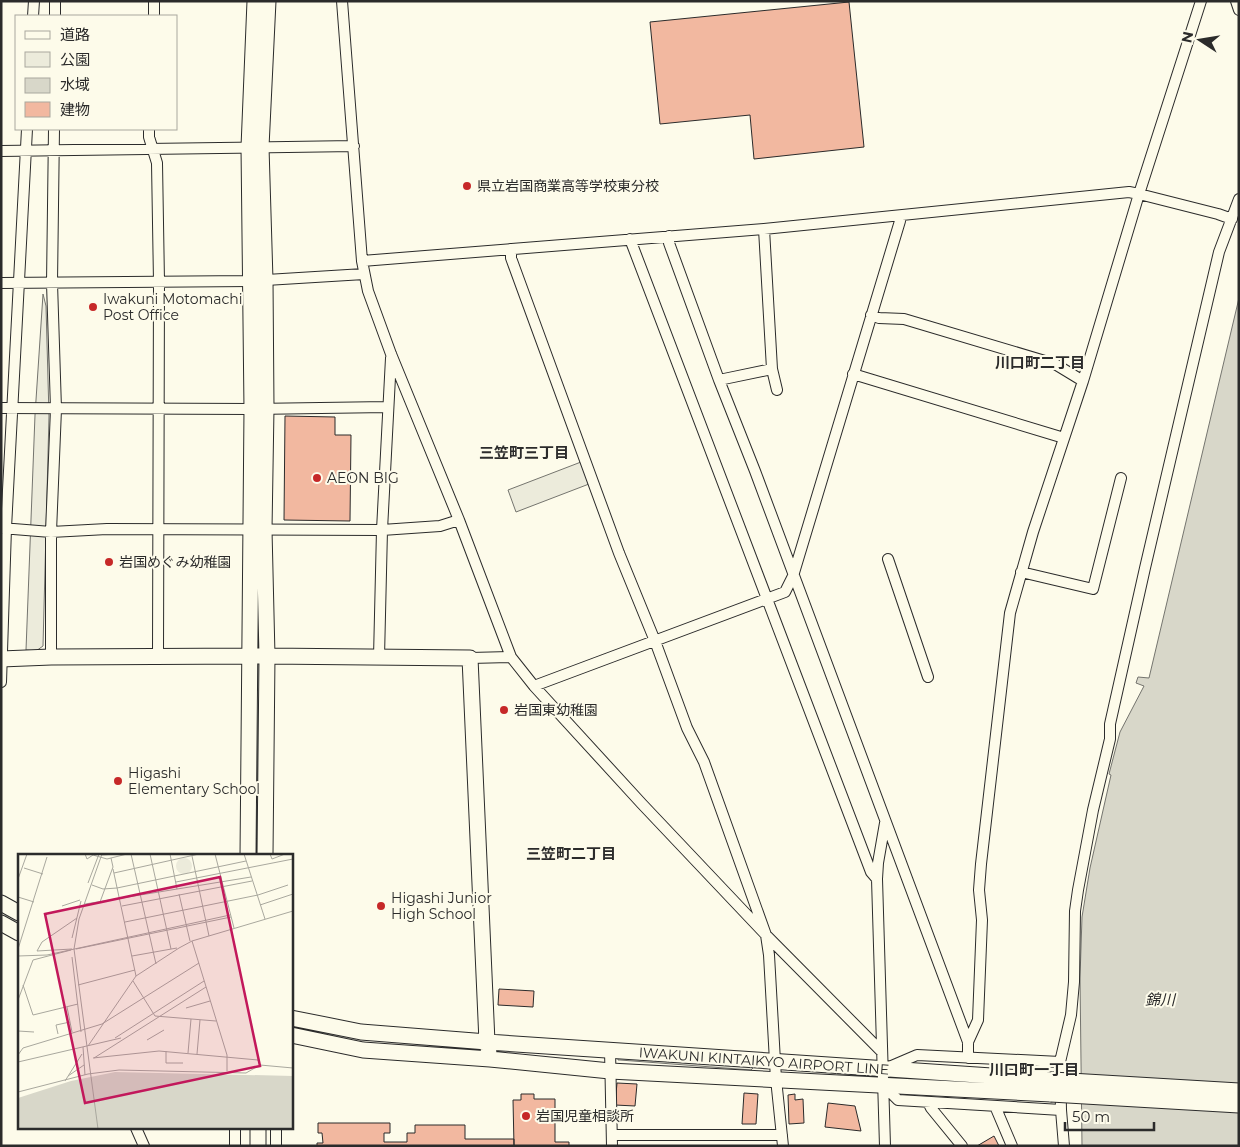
<svg xmlns="http://www.w3.org/2000/svg" width="1240" height="1147" viewBox="0 0 1240 1147" font-family="Montserrat,'Noto Sans JP',sans-serif">
	<rect width="100%" height="100%" fill="#fdfbea"/>
	<path fill="#ecebdb" stroke="#74746e" d="M 43,294 L 46,306 L 49,416 L 43,646 L 36,651 L 26,650 L 35,415 Z
		M 581,462 L 589,484 L 516,512 L 508,490 Z
		M 618,1057 L 753,1065 L 753,1068 L 751,1070 L 620,1060 L 618,1060 Z"/>
	<path fill="#d8d7c9" stroke="#74746e" d="M 1239,298 L 1239,1146 L 1082,1146 L 1080,978 L 1082,917 L 1090,868 L 1111,775 L 1109,774 L 1120,732 L 1144,686 L 1136,683 L 1138,677 L 1149,678 Z"/>
	<path fill="#f2b8a0" stroke="#2b2b2b" d="M 849,2 L 864,147 L 754,159 L 750,115 L 660,124 L 650,22 Z
		M 285,416 L 335,417 L 335,435 L 351,435 L 350,521 L 284,520 Z
		M 499,989 L 534,991 L 533,1007 L 498,1005 Z
		M 617,1083 L 637,1084 L 635,1106 L 615,1105 Z
		M 744,1093 L 758,1094 L 756,1124 L 742,1124 Z
		M 521,1094 L 534,1094 L 534,1099 L 555,1099 L 555,1142 L 569,1142 L 569,1146 L 514,1146 L 513,1100 L 521,1100 Z
		M 795,1094 L 795,1100 L 803,1099 L 804,1123 L 789,1124 L 788,1095 Z
		M 828,1103 L 855,1106 L 861,1131 L 825,1127 Z
		M 318,1123 L 390,1123 L 390,1133 L 384,1133 L 384,1142 L 407,1142 L 407,1133 L 415,1133 L 415,1125 L 465,1125 L 465,1139 L 514,1139 L 514,1146 L 317,1146 L 317,1143 L 323,1143 L 322,1133 L 318,1133 Z
		M 994,1136 L 999,1146 L 977,1146 Z"/>
	<g fill="none" stroke-linecap="round" stroke-linejoin="round">
		<g stroke="#2b2b2b" stroke-width="12">
			<path id="street" d="M 342,1 L 362,261 L 368,291 L 391,354 L 459,520 L 511,657 L 534,686 L 642,804 L 766,935 L 882,1052
				M 1236,1 L 1239,10
				M 33,16 L 34,1
				M 55,16 L 55,1
				M 154,16 L 154,1
				M 149,129 L 149,137 L 157,163 L 159,282 L 158,657
				M 1,151 L 354,146
				M 764,229 L 772,369 L 777,390
				M 669,236 L 669,243 L 719,380 L 755,471 L 968,1042 L 968,1058
				M 630,239 L 871,872 L 877,879
				M 511,249 L 511,258 L 619,553 L 655,641 L 687,728 L 704,762 L 766,935 L 769,955 L 776,1079 L 783,1146
				M 362,261 L 764,229 L 1129,192 L 1139,194 L 1218,214 L 1232,219
				M 1,283 L 251,281 L 364,274
				M 871,315 L 879,318 L 904,319 L 1055,364 L 1083,381
				M 853,374 L 1064,438
				M 719,380 L 772,369
				M 1,408 L 252,409 L 387,407
				M 1,528 L 51,532 L 107,529 L 382,530 L 440,526 L 459,520
				M 888,559 L 928,677
				M 1021,572 L 1093,589 L 1121,478
				M 51,657 L 51,532 L 56,409 L 52,283 L 54,129
				M 379,657 L 382,530 L 391,358
				M 470,658 L 511,657
				M 1,682 L 6,528 L 27,129
				M 534,686 L 785,592 L 793,576 L 900,221 L 899,216
				M 885,823 L 878,863 L 877,879 L 885,1146
				M 968,1042 L 978,1020 L 982,920 L 979,890 L 981,864 L 1010,613 L 1033,532 L 1083,381 L 1139,194 L 1201,1
				M 610,1050 L 612,1146
				M 889,1067 L 917,1055 L 1060,1062
				M 884,1086 L 898,1100 L 1061,1110
				M 928,1102 L 931,1108 L 962,1146
				M 995,1106 L 1012,1146
				M 136,1128 L 144,1146
				M 276,1128 L 276,1146
				M 612,1135 L 782,1135
				M 235,1146 L 235,1128
				M 1064,1146 L 1061,1110 L 1060,1062 L 1071,1015 L 1074,982 L 1075,911 L 1078,890 L 1093,810 L 1110,739 L 1110,724 L 1145,568 L 1219,252 L 1239,199"/>
		</g>
		<g stroke="#2b2b2b" stroke-width="17">
			<path id="secondary" d="M 1,659 L 51,657 L 267,656 L 470,658 L 487,1042 L 490,1059
				M 248,856 L 252,409 L 249,147 L 255,1
				M 265,856 L 267,656 L 264,530 L 266,408 L 265,280 L 261,147 L 268,1
				M 1,903 L 19,913
				M 1,923 L 19,933
				M 291,1018 L 361,1032 L 487,1042 L 1053,1080
				M 291,1035 L 363,1050 L 490,1059 L 610,1071 L 1051,1094
				M 258,1128 L 258,1146"/>
		</g>
		<use href="#street" stroke="#fdfbea" stroke-width="10"/>
		<use href="#secondary" stroke="#fdfbea" stroke-width="15"/>
		<g stroke="#2b2b2b" stroke-width="17" stroke-linecap="butt">
			<path id="secondary-bridge" d="M 1053,1080 L 1239,1091
				M 1051,1094 L 1239,1105"/>
		</g>
		<use href="#secondary-bridge" stroke="#fdfbea" stroke-width="15"/>
	</g>
	<g fill="#c62828" stroke="#fdfbea" stroke-width="2">
		<circle cx="467" cy="186" r="5"/>
		<circle cx="93" cy="307" r="5"/>
		<circle cx="317" cy="478" r="5"/>
		<circle cx="109" cy="562" r="5"/>
		<circle cx="504" cy="710" r="5"/>
		<circle cx="118" cy="781" r="5"/>
		<circle cx="381" cy="906" r="5"/>
		<circle cx="526" cy="1116" r="5"/>
	</g>
	<g text-anchor="middle" dominant-baseline="central" stroke-width="4" stroke-linejoin="round" paint-order="stroke">
		<g font-size="14" fill="#2b2b2b" stroke="#fdfbea" text-anchor="start">
			<text x="477" y="186">県立岩国商業高等学校東分校</text>
			<text x="103" y="299">Iwakuni Motomachi<tspan x="103" dy="16">Post Office</tspan></text>
			<text x="327" y="478">AEON BIG</text>
			<text x="119" y="562">岩国めぐみ幼稚園</text>
			<text x="514" y="710">岩国東幼稚園</text>
			<text x="128" y="773">Higashi<tspan x="128" dy="16">Elementary School</tspan></text>
			<text x="391" y="898">Higashi Junior<tspan x="391" dy="16">High School</tspan></text>
			<text x="536" y="1116">岩国児童相談所</text>
		</g>
		<g font-size="14" fill="#2b2b2b" stroke="#fdfbea">
			<text transform="translate(764 1061) rotate(4)">IWAKUNI KINTAIKYO AIRPORT LINE</text>
		</g>
		<g font-size="15" font-weight="bold" fill="#2b2b2b" stroke="#fdfbea">
			<text x="1040" y="362">川口町二丁目</text>
			<text x="524" y="452">三笠町三丁目</text>
			<text x="571" y="853">三笠町二丁目</text>
			<text x="1034" y="1069">川口町一丁目</text>
		</g>
		<g font-size="15" font-style="italic" fill="#2b2b2b" stroke="#fdfbea">
			<text x="1160" y="999">錦川</text>
		</g>
	</g>
	<g transform="translate(18 854)">
		<rect width="275" height="275" fill="#fdfbea"/>
		<path d="M158 12a8 8 0 1 1 16 0a8 8 0 1 1-16 0Z" fill="#ecebdb"/>
		<path d="M 97,218 L 275,222 L 275,275 L 0,275 L 0,244 L 53,227 Z" fill="#d8d7c9"/>
		<path fill="none" stroke="#a9a89e" stroke-width="1" d="M 67,0 L 69,5 L 75,1 L 89,5 L 109,0M 113,0 L 138,110M 132,0 L 153,95M 152,0 L 159,35M 197,0 L 216,74M 226,0 L 247,65M 252,0 L 254,5 L 267,0M 83,1 L 98,0M 174,2 L 191,82M 6,14 L 25,20M 95,15 L 118,122M 96,19 L 181,0M 0,25 L 9,0M 158,28 L 275,5M 70,29 L 81,0M 74,31 L 85,35 L 99,34 L 228,7M 161,40 L 172,87M 0,43 L 16,48M 82,48 L 95,13 L 93,4M 67,50 L 233,23M 242,51 L 275,40M 44,52 L 62,46M 104,52 L 234,27M 107,68 L 240,41 L 270,31M 54,84 L 63,47M 174,87 L 209,201 L 209,217M 0,95 L 29,3M 54,95 L 19,97 L 24,88 L 59,64M 58,95 L 213,63M 0,102 L 29,101 L 212,61M 114,102 L 159,94M 54,103 L 63,178M 115,127 L 137,162 L 198,167M 5,131 L 15,161 L 60,150M 60,131 L 117,116M 0,146 L 15,106 L 53,96M 49,153 L 54,178M 168,154 L 192,147M 0,177 L 16,178M 40,180 L 38,171 L 52,168M 97,184 L 186,127M 129,186 L 146,176M 70,192 L 118,122 L 161,94 L 174,87 L 275,57M 65,193 L 67,221M 148,197 L 148,209 L 165,209M 170,199 L 173,165M 179,200 L 182,166M 0,201 L 5,194 L 84,170 L 181,109M 75,204 L 141,197 L 240,206 L 242,211M 76,204 L 188,133M 0,208 L 103,184M 50,222 L 66,211M 47,227 L 64,200M 0,238 L 70,220 L 101,216 L 228,219 L 242,211 L 275,214M 80,275 L 56,95 L 61,65 L 84,0"/>
		<path fill="#c2185b" fill-opacity="0.15" stroke="#c2185b" stroke-width="2.5" d="M 202,23 L 242,212 L 67,249 L 27,60 Z"/>
		<rect width="275" height="275" fill="none" stroke="#2b2b2b" stroke-width="2.5"/>
	</g>
	<rect width="1240" height="1147" fill="none" stroke="#2b2b2b" stroke-width="5"/>
	<rect x="15" y="15" width="162" height="115" fill="#fdfbea" stroke="#a9a89e"/>
	<rect x="25" y="31" width="25" height="8" fill="#fdfbea" stroke="#a9a89e"/>
	<text x="60" y="40" font-size="15" fill="#2b2b2b">道路</text>
	<rect x="25" y="52" width="25" height="15" fill="#ecebdb" stroke="#a9a89e"/>
	<text x="60" y="65" font-size="15" fill="#2b2b2b">公園</text>
	<rect x="25" y="78" width="25" height="15" fill="#d8d7c9" stroke="#a9a89e"/>
	<text x="60" y="90" font-size="15" fill="#2b2b2b">水域</text>
	<rect x="25" y="102" width="25" height="15" fill="#f2b8a0" stroke="#a9a89e"/>
	<text x="60" y="115" font-size="15" fill="#2b2b2b">建物</text>
	<g transform="translate(1200 40) rotate(282)" stroke="#fdfbea" stroke-width="4" paint-order="stroke">
	<path d="M0-4L9 19L0 12L-9 19Z" fill="#2b2b2b"/>
	<text y="-8" font-size="14" font-weight="bold" text-anchor="middle" fill="#2b2b2b">N</text>
	</g>
	<path d="M1065 1122v8h89v-8" fill="none" stroke="#2b2b2b" stroke-width="2.5"/>
	<text x="1072" y="1122" font-size="15" fill="#2b2b2b" stroke="#fdfbea" stroke-width="4" paint-order="stroke">50 m</text>
</svg>
